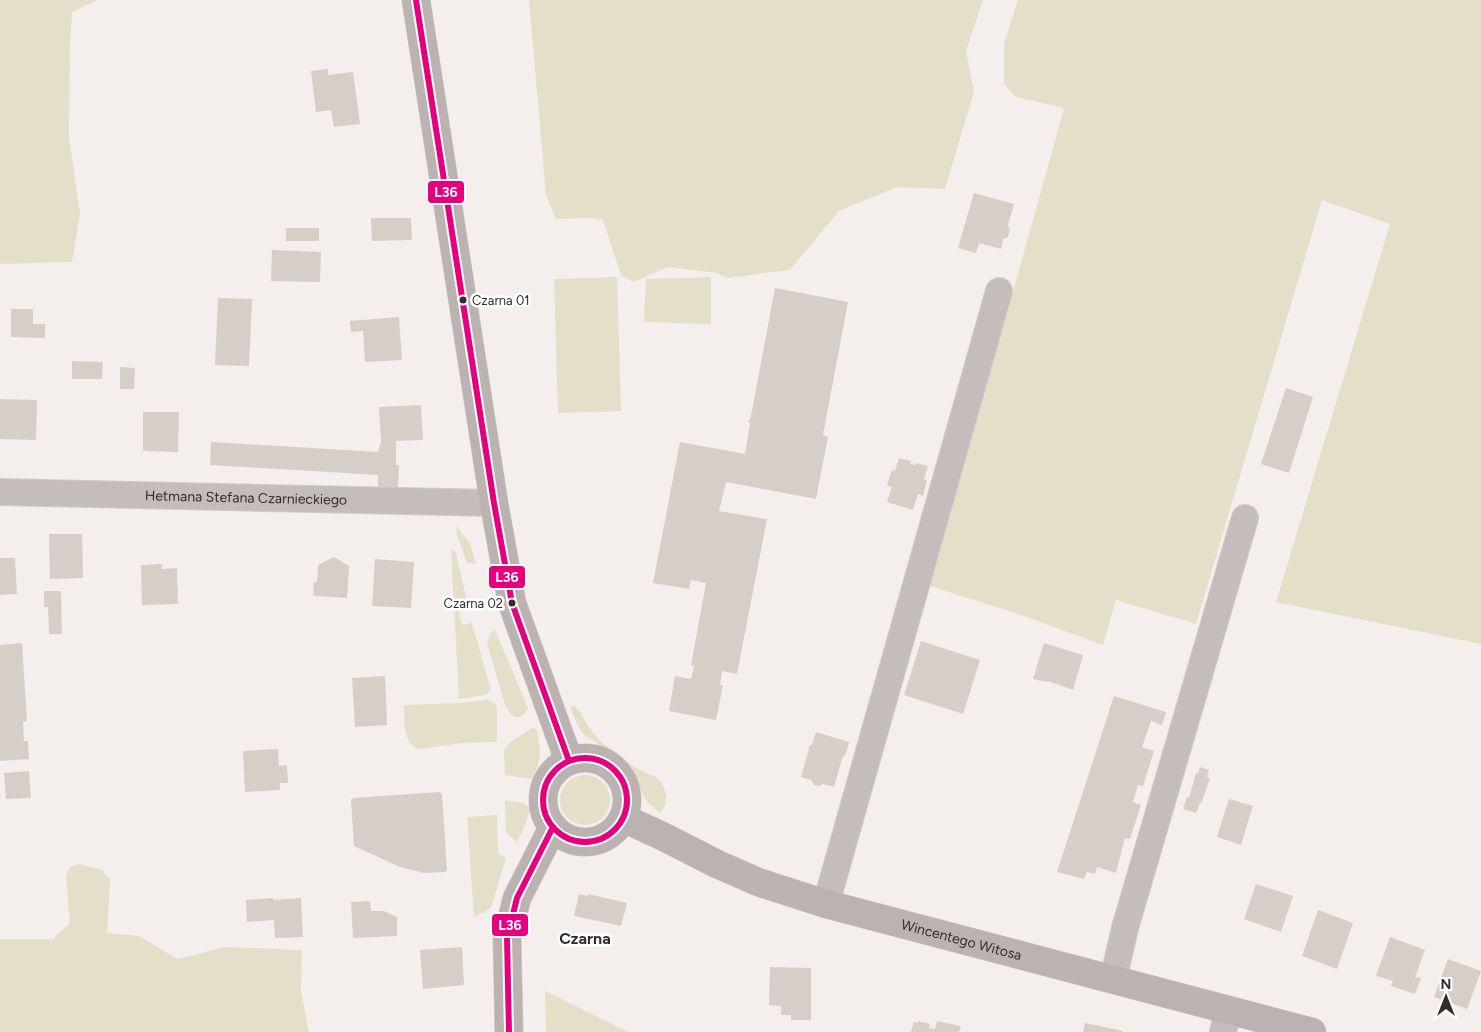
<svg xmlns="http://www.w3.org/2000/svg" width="1481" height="1032" viewBox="0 0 1481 1032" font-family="Figtree,sans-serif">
	<rect width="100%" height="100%" fill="#f4efec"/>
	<path fill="#e5dec9" d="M 0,0 L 97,0 L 72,12 L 70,45 L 69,137 L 80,214 L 72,262 L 0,264 Z
		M 529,0 L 983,0 L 966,51 L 974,92 L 945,189 L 897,187 L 839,211 L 790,270 L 728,278 L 716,273 L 667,267 L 634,282 L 621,275 L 603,220 L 593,218 L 556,219 L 546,195 Z
		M 1018,0 L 1481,0 L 1481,644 L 1276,602 L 1390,224 L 1322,200 L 1196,624 L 1116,600 L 1103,645 L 1024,616 L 930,586 L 1044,181 L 1064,108 L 1016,97 L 1004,84 L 1004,44 Z
		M 617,277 L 621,411 L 558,413 L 554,279 Z
		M 711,277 L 711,324 L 644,322 L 646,279 Z
		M 456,526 L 470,543 L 476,564 L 467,563 L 457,535 Z
		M 451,548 L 456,553 L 468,606 L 458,608 L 462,625 L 472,623 L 491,690 L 485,695 L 459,699 Z
		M 495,630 L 528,708 L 525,714 L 519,717 L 514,717 L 506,708 L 487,643 L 490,634 Z
		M 486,700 L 495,703 L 497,707 L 497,742 L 462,743 L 419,749 C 402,743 405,720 404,705 L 460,703 Z
		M 574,706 L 579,710 L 588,726 L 602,743 L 618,753 L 632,766 L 658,778 L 663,785 L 666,795 L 665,806 L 660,813 L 646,801 L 637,781 L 630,767 L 624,760 L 584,735 L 577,724 L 570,707 Z
		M 532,728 L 536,729 C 541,747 542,762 532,779 L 505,775 L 504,750 L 510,742 Z
		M560 800a25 25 0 1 1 50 0a25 25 0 1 1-50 0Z
		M 505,800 L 525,804 L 530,809 L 526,823 L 517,842 L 506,832 Z
		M 497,815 L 498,853 L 506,858 L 491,908 L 474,917 L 467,817 Z
		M 78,864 L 102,870 L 110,879 L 107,933 L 139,936 L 178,959 L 225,947 L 302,950 L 301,992 L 309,1032 L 0,1032 L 0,939 L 53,939 L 70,923 L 66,877 L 69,868 Z
		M 545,991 L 628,1032 L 546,1032 Z"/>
	<path fill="#d6cfc7" d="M 328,69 L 328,75 L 353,72 L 360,124 L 334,127 L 331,110 L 316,112 L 311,71 Z
		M 974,193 L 1014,204 L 1008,225 L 1010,230 L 1008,237 L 1003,239 L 1001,249 L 979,243 L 976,253 L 958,248 Z
		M 371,218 L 411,218 L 412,240 L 372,241 Z
		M 286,228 L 319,228 L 319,241 L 286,241 Z
		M 272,250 L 321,252 L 320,282 L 271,281 Z
		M 775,288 L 848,302 L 823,435 L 828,437 L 816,499 L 726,482 L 719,511 L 767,519 L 737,674 L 722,671 L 720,685 L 723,685 L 716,720 L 669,711 L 675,676 L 691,679 L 694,666 L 691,665 L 706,583 L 691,580 L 689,589 L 653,583 L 680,442 L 745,454 L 750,423 L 748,422 L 748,420 L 750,421 Z
		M 218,298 L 252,299 L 249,366 L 215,365 Z
		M 11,309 L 33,309 L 33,324 L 45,324 L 45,338 L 11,337 Z
		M 399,317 L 402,360 L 365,362 L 363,331 L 351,332 L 350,321 Z
		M 72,361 L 103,362 L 102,379 L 72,379 Z
		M 120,367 L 135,368 L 134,389 L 120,389 Z
		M 1286,388 L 1313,397 L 1289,473 L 1261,464 Z
		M 0,399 L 37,400 L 36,440 L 0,439 Z
		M 421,405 L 423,440 L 396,441 L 396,465 L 399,465 L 398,489 L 378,488 L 378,475 L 210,465 L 211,442 L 378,452 L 381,442 L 379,407 Z
		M 143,412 L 179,412 L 178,452 L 143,451 Z
		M 899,458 L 911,461 L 910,464 L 915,465 L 916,463 L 928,466 L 924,479 L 927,480 L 923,496 L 918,494 L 913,510 L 887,502 L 892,487 L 887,485 L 892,470 L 895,471 Z
		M 49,534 L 82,534 L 83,578 L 50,579 Z
		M 334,557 L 349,566 L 347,598 L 317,596 L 313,595 L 314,582 L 317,582 L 318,565 Z
		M 0,558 L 15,558 L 17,594 L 0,595 Z
		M 375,559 L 414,562 L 411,608 L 372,606 Z
		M 162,564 L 162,569 L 177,568 L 178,604 L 142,605 L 141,565 Z
		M 44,591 L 61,591 L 62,634 L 49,634 L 48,607 L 44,607 Z
		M 921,641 L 980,660 L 963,714 L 904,695 Z
		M 22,643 L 27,721 L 23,722 L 24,741 L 28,741 L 29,759 L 0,761 L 0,645 Z
		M 1044,643 L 1083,655 L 1073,690 L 1048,681 L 1047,682 L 1033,679 Z
		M 385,676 L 387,725 L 355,727 L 352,678 Z
		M 1114,696 L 1166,712 L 1162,725 L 1151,721 L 1142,747 L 1154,751 L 1143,786 L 1138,785 L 1133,802 L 1141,805 L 1130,839 L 1125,838 L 1116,873 L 1097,867 L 1095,874 L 1087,872 L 1084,879 L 1057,872 Z
		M 816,732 L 849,742 L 845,756 L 843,756 L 834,787 L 823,784 L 819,786 L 814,785 L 811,780 L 801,777 L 810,745 L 812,745 Z
		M 278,749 L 279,766 L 287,765 L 288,783 L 280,783 L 280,790 L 245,792 L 243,751 Z
		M 1200,767 L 1209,770 L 1207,777 L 1210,778 L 1201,804 L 1200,803 L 1196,813 L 1183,809 L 1187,797 L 1189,798 L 1196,773 L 1198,774 Z
		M 29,771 L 31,798 L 6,799 L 4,773 Z
		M 439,792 L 442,794 L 447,870 L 445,872 L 424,873 L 400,867 L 354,846 L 351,800 L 354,798 Z
		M 1229,799 L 1253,806 L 1241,845 L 1217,837 Z
		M 1256,884 L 1293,896 L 1281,932 L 1244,919 Z
		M 579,894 L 588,896 L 588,894 L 627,903 L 621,926 L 574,916 Z
		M 273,898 L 273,900 L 301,898 L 303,937 L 275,938 L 274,920 L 247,922 L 246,900 Z
		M 370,901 L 371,911 L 384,911 L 397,917 L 397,936 L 353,938 L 351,902 Z
		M 1318,910 L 1353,923 L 1337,969 L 1302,956 Z
		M 1390,937 L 1425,950 L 1415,977 L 1421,978 L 1415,994 L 1391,986 L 1393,981 L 1376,976 Z
		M 462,947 L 464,985 L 423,989 L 420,950 Z
		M 1448,959 L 1481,971 L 1467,1009 L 1434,997 Z
		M 770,967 L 811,968 L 811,1020 L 791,1020 L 791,1015 L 781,1015 L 781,1006 L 769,1005 Z
		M 918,1021 L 930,1024 L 929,1028 L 935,1029 L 937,1021 L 961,1026 L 959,1032 L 911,1032 L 914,1022 L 917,1023 Z
		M 1085,1023 L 1123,1031 L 1122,1032 L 1083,1032 Z"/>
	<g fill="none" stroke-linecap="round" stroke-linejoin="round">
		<g stroke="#d0cdca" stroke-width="28">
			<g id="street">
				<path id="s1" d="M 0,492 L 494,503"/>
				<path d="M 826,904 L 999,291"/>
				<path d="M 1113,980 L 1125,928 L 1245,518"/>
				<path d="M 1223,1032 L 1228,1011"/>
			</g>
		</g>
		<g stroke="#d0cdca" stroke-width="29">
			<g id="secondary">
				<path d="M 416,0 L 494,503 L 512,603 L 569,761"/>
				<circle cx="585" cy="800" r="42"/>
				<path id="s2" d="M 623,818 L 662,836 L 717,864 L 758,882 L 826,904 L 1312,1032"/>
				<path d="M 509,1032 L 507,938 L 517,898 L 553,827"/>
			</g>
		</g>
		<use href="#street" stroke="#c4bdbc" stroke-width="26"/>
		<use href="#secondary" stroke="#bbb3b1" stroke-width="28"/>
		<g stroke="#fff" stroke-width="10">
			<path id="bus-1" d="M 416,0 L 494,503 L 512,603 L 569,761
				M543 800a42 42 0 1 1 84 0a42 42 0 1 1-84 0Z
				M 509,1032 L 507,938 L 517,898 L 553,827"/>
		</g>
		<use href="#bus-1" stroke="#e5007d" stroke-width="6"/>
	</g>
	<g fill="#312e2c" stroke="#fff" stroke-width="2">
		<circle cx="463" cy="300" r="4.5"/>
		<circle cx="512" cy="603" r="4.5"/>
	</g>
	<g text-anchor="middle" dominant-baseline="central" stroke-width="5" stroke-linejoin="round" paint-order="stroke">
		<g font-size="13" fill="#312e2c" stroke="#fff" text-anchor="start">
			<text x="472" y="300">Czarna 01</text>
			<text x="503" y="603" text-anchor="end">Czarna 02</text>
		</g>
		<g font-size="14" fill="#312e2c" stroke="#fff">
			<text stroke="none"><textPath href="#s1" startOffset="246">Hetmana Stefana Czarnieckiego</textPath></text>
			<text stroke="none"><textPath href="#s2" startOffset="361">Wincentego Witosa</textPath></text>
		</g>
		<g font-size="16" font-weight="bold" fill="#312e2c" stroke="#fff">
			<text x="585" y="938">Czarna</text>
		</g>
	</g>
	<g stroke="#fff" stroke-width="2">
		<rect x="427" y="180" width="38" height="24" rx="5" fill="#e5007d"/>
		<rect x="488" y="565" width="38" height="24" rx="5" fill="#e5007d"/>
		<rect x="491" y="913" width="38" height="24" rx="5" fill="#e5007d"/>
	</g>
	<g font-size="14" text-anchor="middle" font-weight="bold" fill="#fff">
		<text x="446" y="197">L36</text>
		<text x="507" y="582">L36</text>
		<text x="510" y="930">L36</text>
	</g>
	<g transform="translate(1446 997)" stroke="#ffffff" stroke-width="4" paint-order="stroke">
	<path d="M0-4L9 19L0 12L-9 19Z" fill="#312e2c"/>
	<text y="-8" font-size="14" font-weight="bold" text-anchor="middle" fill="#312e2c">N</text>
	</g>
</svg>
